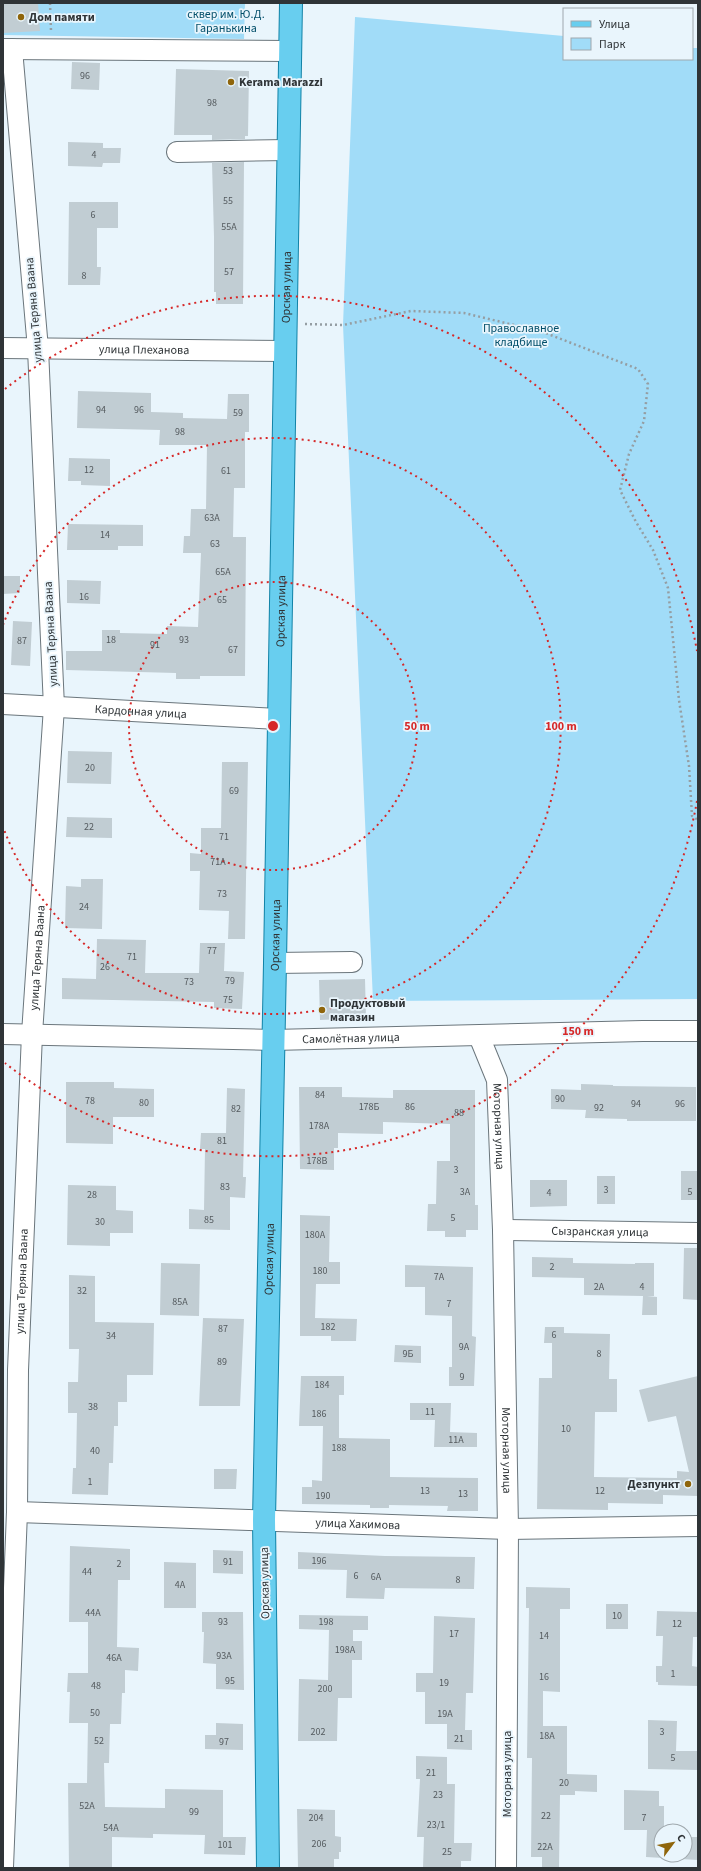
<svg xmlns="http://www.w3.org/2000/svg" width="701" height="1871" viewBox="0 0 701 1871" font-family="'Source Sans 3',sans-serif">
	<rect width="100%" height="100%" fill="#e9f5fc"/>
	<path fill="#a1dcf8" d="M 3,3 L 245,3 L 244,39 L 3,35 Z
		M 355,17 L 564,36 L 564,59 L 692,59 L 692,48 L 698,48 L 698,999 L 373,1001 L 343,325 Z"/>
	<path fill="#c1cdd3" d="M 3,3 L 38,3 L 40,31 L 3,33 Z
		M 72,62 L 100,63 L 99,90 L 71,89 Z
		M 176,69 L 249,71 L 248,136 L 245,136 L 245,139 L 212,140 L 212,135 L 174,135 Z
		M 68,142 L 103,143 L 103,148 L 121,148 L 120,163 L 103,163 L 102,167 L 68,166 Z
		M 244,162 L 243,304 L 216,304 L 216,292 L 214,292 L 214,237 L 212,163 Z
		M 69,202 L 118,202 L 118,228 L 97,228 L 97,267 L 101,267 L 100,285 L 68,285 Z
		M 78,391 L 151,393 L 151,412 L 183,413 L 183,418 L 227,419 L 228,394 L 249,394 L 249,432 L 245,432 L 245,488 L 234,488 L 233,537 L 246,537 L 245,676 L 200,676 L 200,679 L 176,679 L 176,673 L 66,670 L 66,651 L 102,651 L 102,630 L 120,630 L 120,633 L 167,634 L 167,626 L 198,627 L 201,553 L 183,553 L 184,536 L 190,536 L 191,509 L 206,509 L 207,445 L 159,445 L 160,430 L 77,428 Z
		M 69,458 L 110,459 L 110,486 L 81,485 L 81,481 L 68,481 Z
		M 68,524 L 143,525 L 143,546 L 118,546 L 118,550 L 67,550 Z
		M 3,576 L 20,576 L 20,593 L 3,594 Z
		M 67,580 L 101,581 L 100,604 L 67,603 Z
		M 13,621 L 32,622 L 30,666 L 11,665 Z
		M 68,751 L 112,752 L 111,784 L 67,783 Z
		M 222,762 L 248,762 L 245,939 L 228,939 L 229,911 L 199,910 L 200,871 L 190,871 L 190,853 L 201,854 L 201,828 L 221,828 Z
		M 67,817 L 112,818 L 112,838 L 66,837 Z
		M 81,879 L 103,879 L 102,929 L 65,928 L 66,886 L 81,887 Z
		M 97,939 L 146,940 L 145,973 L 199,973 L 200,943 L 225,943 L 224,971 L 244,972 L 242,1009 L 214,1008 L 214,1002 L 62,999 L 62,978 L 96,979 Z
		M 365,979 L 366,1018 L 320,1020 L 319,980 Z
		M 66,1082 L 114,1082 L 114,1088 L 154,1089 L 154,1117 L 113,1117 L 113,1144 L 66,1143 Z
		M 581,1084 L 613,1085 L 613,1086 L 696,1087 L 696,1121 L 627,1121 L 627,1119 L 585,1118 L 586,1110 L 551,1109 L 551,1089 L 581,1090 Z
		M 299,1087 L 342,1087 L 342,1097 L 393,1098 L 393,1090 L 475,1090 L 475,1205 L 478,1205 L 478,1230 L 466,1230 L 466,1237 L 445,1237 L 445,1231 L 427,1231 L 428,1204 L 436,1204 L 437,1161 L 450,1161 L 450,1124 L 383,1122 L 383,1134 L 338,1133 L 338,1148 L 334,1148 L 334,1170 L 300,1169 Z
		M 227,1088 L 245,1089 L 243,1177 L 246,1177 L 245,1198 L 230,1197 L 230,1230 L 189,1229 L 189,1209 L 204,1210 L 205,1149 L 200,1149 L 201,1133 L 226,1133 Z
		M 681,1171 L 698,1171 L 698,1200 L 681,1200 Z
		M 597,1176 L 615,1176 L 615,1204 L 597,1204 Z
		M 530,1180 L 567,1180 L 567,1206 L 530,1207 Z
		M 68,1185 L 116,1186 L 116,1210 L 133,1211 L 133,1233 L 110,1233 L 110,1246 L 67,1245 Z
		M 300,1215 L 330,1216 L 329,1262 L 340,1262 L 340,1284 L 316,1284 L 315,1318 L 357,1319 L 356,1341 L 331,1341 L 331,1336 L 300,1336 Z
		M 684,1248 L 698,1248 L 698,1300 L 683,1299 Z
		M 532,1257 L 573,1258 L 573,1263 L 635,1264 L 635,1263 L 654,1263 L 654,1296 L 647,1296 L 657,1297 L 657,1315 L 642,1315 L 643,1296 L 584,1295 L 584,1278 L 532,1277 Z
		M 161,1263 L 200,1264 L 199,1316 L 160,1315 Z
		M 405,1265 L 473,1267 L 472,1336 L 476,1337 L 474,1386 L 449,1386 L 449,1367 L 452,1367 L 452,1316 L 425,1315 L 425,1287 L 405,1287 Z
		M 69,1275 L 95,1276 L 95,1322 L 154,1323 L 153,1375 L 127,1375 L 127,1402 L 118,1402 L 118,1426 L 114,1426 L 113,1463 L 109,1463 L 108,1495 L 72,1494 L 73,1468 L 76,1468 L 77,1413 L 68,1413 L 68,1382 L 78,1382 L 79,1349 L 69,1349 Z
		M 203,1318 L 244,1319 L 240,1406 L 199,1406 Z
		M 545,1327 L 564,1327 L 564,1333 L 610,1334 L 609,1379 L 617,1379 L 617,1412 L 595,1412 L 594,1477 L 677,1478 L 677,1471 L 689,1472 L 676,1416 L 648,1422 L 639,1390 L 698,1376 L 698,1496 L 663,1495 L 663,1504 L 608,1503 L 608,1510 L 537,1509 L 539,1378 L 552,1378 L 552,1343 L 544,1343 Z
		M 395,1345 L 421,1346 L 421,1363 L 394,1362 Z
		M 301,1376 L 344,1376 L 344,1395 L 339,1395 L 339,1438 L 390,1439 L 390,1477 L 478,1478 L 478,1511 L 447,1511 L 448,1506 L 389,1505 L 389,1508 L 370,1508 L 370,1505 L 302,1504 L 302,1487 L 312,1487 L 312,1480 L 322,1481 L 323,1426 L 299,1426 Z
		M 410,1403 L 451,1403 L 450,1432 L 477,1433 L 477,1447 L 434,1447 L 435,1420 L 410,1420 Z
		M 214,1469 L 237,1469 L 236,1489 L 214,1489 Z
		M 70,1546 L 130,1549 L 130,1580 L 118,1580 L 117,1647 L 139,1648 L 138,1671 L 125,1670 L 125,1693 L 122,1693 L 121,1724 L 110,1724 L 109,1763 L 104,1763 L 105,1807 L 165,1808 L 165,1789 L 223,1790 L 223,1837 L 246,1837 L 245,1855 L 204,1854 L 205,1835 L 153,1834 L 153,1838 L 112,1837 L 112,1868 L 69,1868 L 68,1783 L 87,1783 L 88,1723 L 69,1723 L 70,1692 L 67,1692 L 68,1673 L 88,1673 L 88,1622 L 69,1622 Z
		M 213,1550 L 243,1551 L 243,1574 L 213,1573 Z
		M 298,1552 L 385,1556 L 475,1557 L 474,1589 L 385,1588 L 384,1599 L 346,1598 L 347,1570 L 298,1569 Z
		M 164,1562 L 196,1563 L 196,1608 L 164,1608 Z
		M 526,1587 L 570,1588 L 570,1609 L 560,1609 L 560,1692 L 543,1691 L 543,1726 L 567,1726 L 567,1774 L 597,1775 L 597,1792 L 575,1791 L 575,1795 L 560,1795 L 559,1868 L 542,1868 L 542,1857 L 531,1857 L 532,1758 L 527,1758 L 529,1608 L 526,1608 Z
		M 606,1604 L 628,1604 L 628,1629 L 606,1629 Z
		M 657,1611 L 698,1612 L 698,1637 L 693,1637 L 692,1666 L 698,1667 L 698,1686 L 658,1685 L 658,1682 L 656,1682 L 656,1666 L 662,1666 L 663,1636 L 656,1636 Z
		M 202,1612 L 243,1612 L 244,1690 L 216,1689 L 216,1664 L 203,1663 L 204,1632 L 202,1632 Z
		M 299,1615 L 368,1616 L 368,1630 L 353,1630 L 353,1641 L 362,1641 L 362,1660 L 352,1660 L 352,1698 L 338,1698 L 337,1741 L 298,1741 L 299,1679 L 328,1680 L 329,1630 L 299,1629 Z
		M 434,1616 L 475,1618 L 473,1693 L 466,1693 L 465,1730 L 472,1730 L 472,1750 L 447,1749 L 447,1724 L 425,1724 L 425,1692 L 416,1692 L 416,1673 L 433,1673 Z
		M 648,1720 L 677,1721 L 676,1751 L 698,1751 L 698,1770 L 648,1769 Z
		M 216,1723 L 243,1724 L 243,1750 L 205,1749 L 205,1735 L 216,1735 Z
		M 416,1756 L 447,1757 L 447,1784 L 455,1784 L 454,1843 L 472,1843 L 471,1861 L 461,1861 L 461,1868 L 423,1868 L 424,1837 L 417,1837 L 420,1779 L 416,1779 Z
		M 624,1790 L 659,1791 L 659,1806 L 664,1806 L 664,1831 L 661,1831 L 661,1855 L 685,1855 L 685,1837 L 698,1837 L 698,1860 L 646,1857 L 647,1830 L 624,1830 Z
		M 297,1809 L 335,1810 L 335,1836 L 341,1837 L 341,1852 L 339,1852 L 339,1859 L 334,1859 L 334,1868 L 298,1868 Z"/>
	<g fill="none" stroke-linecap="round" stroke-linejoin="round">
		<g stroke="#6b767c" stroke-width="22">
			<g id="minor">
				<path d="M 3,49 L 289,51"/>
				<path d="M 177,152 L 287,150"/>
				<path id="s1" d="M 3,348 L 284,351"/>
				<path id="s2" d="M 3,704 L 279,719"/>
				<path d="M 275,963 L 352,962"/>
				<path id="s3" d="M 3,1034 L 273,1040 L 643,1031 L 698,1031"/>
				<path id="s4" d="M 479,1036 L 497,1080 L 503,1230 L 508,1529 L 506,1868"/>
				<path id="s5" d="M 503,1230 L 698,1233"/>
				<path id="s6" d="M 17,1512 L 508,1529 L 698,1526"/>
				<path id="s7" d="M 3,1867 L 17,1512 L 18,1370 L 32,1034 L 54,707 L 38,349 L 12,49"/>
			</g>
		</g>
		<g stroke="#1283a7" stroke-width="24">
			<g id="major">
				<path id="s8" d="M 268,1868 L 264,1520 L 275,963 L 291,3"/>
			</g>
		</g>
		<path stroke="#959ea3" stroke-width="2.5" stroke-dasharray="2 3" stroke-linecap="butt" d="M 50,3 L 51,31
			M 305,324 L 343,325 L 411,311 L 464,313 L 543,332 L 638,369 L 648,384 L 644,421 L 629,454 L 620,490 L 636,522 L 653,550 L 668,588 L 679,700 L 689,766 L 692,816 L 698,820"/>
		<use href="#minor" stroke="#fff" stroke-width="20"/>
		<use href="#major" stroke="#68ceef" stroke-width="22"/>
	</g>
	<g fill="none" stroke="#d62828" stroke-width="2" stroke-dasharray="2 4">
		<circle cx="273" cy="726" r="144"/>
		<path d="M3 625A288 288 0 1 1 3 827"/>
		<path d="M697 801A431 431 0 0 1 5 1063M5 389A431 431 0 0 1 697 651"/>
	</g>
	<g fill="#8f650b" stroke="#e9f5fc" stroke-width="1.5">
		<circle cx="21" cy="17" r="4"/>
		<circle cx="231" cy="82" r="4"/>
		<circle cx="322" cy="1010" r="4"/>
		<circle cx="688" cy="1484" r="4"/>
	</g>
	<g text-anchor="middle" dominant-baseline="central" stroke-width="3.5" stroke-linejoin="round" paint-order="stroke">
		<g font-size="10" fill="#545a5e">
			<text x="85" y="76">96</text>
			<text x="212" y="103">98</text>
			<text x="94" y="155">4</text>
			<text x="228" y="171">53</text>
			<text x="228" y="201">55</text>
			<text x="93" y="215">6</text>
			<text x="229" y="227">55А</text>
			<text x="229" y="272">57</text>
			<text x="84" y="276">8</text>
			<text x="101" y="410">94</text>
			<text x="139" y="410">96</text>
			<text x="238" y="413">59</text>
			<text x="180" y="432">98</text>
			<text x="89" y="470">12</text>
			<text x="226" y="471">61</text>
			<text x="212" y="518">63А</text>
			<text x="105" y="535">14</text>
			<text x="215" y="544">63</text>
			<text x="223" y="572">65А</text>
			<text x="84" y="597">16</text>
			<text x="222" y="600">65</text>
			<text x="111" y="640">18</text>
			<text x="184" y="640">93</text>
			<text x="22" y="641">87</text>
			<text x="155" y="645">91</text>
			<text x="233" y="650">67</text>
			<text x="90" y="768">20</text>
			<text x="234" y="791">69</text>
			<text x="89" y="827">22</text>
			<text x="224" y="837">71</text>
			<text x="218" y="862">71А</text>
			<text x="222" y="894">73</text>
			<text x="84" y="907">24</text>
			<text x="212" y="951">77</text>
			<text x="132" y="957">71</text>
			<text x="105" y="967">26</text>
			<text x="230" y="981">79</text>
			<text x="189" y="982">73</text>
			<text x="228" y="1000">75</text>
			<text x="320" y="1095">84</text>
			<text x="560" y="1099">90</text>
			<text x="90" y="1101">78</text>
			<text x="144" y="1103">80</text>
			<text x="636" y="1104">94</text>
			<text x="680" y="1104">96</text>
			<text x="369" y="1107">178Б</text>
			<text x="410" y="1107">86</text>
			<text x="599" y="1108">92</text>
			<text x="236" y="1109">82</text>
			<text x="459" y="1113">88</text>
			<text x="319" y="1126">178А</text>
			<text x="222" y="1141">81</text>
			<text x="317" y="1161">178В</text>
			<text x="456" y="1170">3</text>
			<text x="225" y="1187">83</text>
			<text x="606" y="1190">3</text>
			<text x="465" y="1192">3А</text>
			<text x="690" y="1192">5</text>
			<text x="549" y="1193">4</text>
			<text x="92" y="1195">28</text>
			<text x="453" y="1218">5</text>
			<text x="209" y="1220">85</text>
			<text x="100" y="1222">30</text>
			<text x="315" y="1235">180А</text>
			<text x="552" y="1267">2</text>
			<text x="320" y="1271">180</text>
			<text x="439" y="1277">7А</text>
			<text x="599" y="1287">2А</text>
			<text x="642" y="1287">4</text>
			<text x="82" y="1291">32</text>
			<text x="180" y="1302">85А</text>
			<text x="449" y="1304">7</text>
			<text x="328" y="1327">182</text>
			<text x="223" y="1329">87</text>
			<text x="554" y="1335">6</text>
			<text x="111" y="1336">34</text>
			<text x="464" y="1347">9А</text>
			<text x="408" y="1354">9Б</text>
			<text x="599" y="1354">8</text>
			<text x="222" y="1362">89</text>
			<text x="462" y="1377">9</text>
			<text x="322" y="1385">184</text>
			<text x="93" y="1407">38</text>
			<text x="430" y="1412">11</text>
			<text x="319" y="1414">186</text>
			<text x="566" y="1429">10</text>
			<text x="456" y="1440">11А</text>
			<text x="339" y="1448">188</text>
			<text x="95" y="1451">40</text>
			<text x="90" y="1482">1</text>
			<text x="425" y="1491">13</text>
			<text x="600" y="1491">12</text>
			<text x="463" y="1494">13</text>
			<text x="323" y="1496">190</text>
			<text x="319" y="1561">196</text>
			<text x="228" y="1562">91</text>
			<text x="119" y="1564">2</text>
			<text x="87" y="1572">44</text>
			<text x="356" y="1576">6</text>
			<text x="376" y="1577">6А</text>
			<text x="458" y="1580">8</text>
			<text x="180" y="1585">4А</text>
			<text x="93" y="1613">44А</text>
			<text x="617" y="1616">10</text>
			<text x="223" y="1622">93</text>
			<text x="326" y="1622">198</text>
			<text x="677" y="1624">12</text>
			<text x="454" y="1634">17</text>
			<text x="544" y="1636">14</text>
			<text x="345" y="1650">198А</text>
			<text x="224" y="1656">93А</text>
			<text x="114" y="1658">46А</text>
			<text x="673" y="1674">1</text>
			<text x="544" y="1677">16</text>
			<text x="230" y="1681">95</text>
			<text x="444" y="1683">19</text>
			<text x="96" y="1686">48</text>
			<text x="325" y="1689">200</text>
			<text x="95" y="1713">50</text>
			<text x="445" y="1714">19А</text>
			<text x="318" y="1732">202</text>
			<text x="662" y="1732">3</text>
			<text x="547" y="1736">18А</text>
			<text x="459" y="1739">21</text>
			<text x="99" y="1741">52</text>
			<text x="224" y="1742">97</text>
			<text x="673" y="1758">5</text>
			<text x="431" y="1773">21</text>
			<text x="564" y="1783">20</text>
			<text x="438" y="1795">23</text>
			<text x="87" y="1806">52А</text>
			<text x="194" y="1812">99</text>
			<text x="546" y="1816">22</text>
			<text x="316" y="1818">204</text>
			<text x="644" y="1818">7</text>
			<text x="436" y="1825">23/1</text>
			<text x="111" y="1828">54А</text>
			<text x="319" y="1844">206</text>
			<text x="225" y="1845">101</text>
			<text x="545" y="1847">22А</text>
			<text x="447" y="1852">25</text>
		</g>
		<g font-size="12" fill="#034f6a" stroke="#e9f5fc">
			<text x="226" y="14">сквер им. Ю.Д.<tspan x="226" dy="14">Гаранькина</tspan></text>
			<text x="521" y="328">Православное<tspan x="521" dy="14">кладбище</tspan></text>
		</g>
		<g font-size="12" font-weight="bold" fill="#2f3437" stroke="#e9f5fc" text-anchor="start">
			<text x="29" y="17">Дом памяти</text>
			<text x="239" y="82">Kerama Marazzi</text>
			<text x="330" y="1003">Продуктовый<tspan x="330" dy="14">магазин</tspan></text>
			<text x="680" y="1484" text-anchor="end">Дезпункт</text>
		</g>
		<g font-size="12" fill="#2f3437" stroke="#e9f5fc">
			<text stroke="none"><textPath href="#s8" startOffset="1581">Орская улица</textPath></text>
			<text transform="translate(34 310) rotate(-95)">улица Теряна Ваана</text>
			<text stroke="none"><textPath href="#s1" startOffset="141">улица Плеханова</textPath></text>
			<text stroke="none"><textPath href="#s8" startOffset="1257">Орская улица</textPath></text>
			<text transform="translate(51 634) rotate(-93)">улица Теряна Ваана</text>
			<text stroke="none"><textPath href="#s2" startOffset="138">Кардонная улица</textPath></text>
			<text stroke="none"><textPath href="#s8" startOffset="933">Орская улица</textPath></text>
			<text stroke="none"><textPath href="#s7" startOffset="910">улица Теряна Ваана</textPath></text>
			<text stroke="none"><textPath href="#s3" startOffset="348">Самолётная улица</textPath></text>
			<text stroke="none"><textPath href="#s4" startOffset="94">Моторная улица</textPath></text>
			<text stroke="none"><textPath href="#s5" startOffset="97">Сызранская улица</textPath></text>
			<text stroke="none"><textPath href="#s8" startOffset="609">Орская улица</textPath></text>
			<text stroke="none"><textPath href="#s7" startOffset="586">улица Теряна Ваана</textPath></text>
			<text stroke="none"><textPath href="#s4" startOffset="418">Моторная улица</textPath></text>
			<text stroke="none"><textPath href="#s6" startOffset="341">улица Хакимова</textPath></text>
			<text transform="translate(265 1583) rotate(-91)">Орская улица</text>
			<text transform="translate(507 1774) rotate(-90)">Моторная улица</text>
		</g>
	</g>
	<circle cx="273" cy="726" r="6" fill="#d62828" stroke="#e9f5fc" stroke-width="2"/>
	<g font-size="12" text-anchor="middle" font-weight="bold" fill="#d62828" stroke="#e9f5fc" stroke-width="3.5" stroke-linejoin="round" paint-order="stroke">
		<text x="417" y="730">50 m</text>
		<text x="561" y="730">100 m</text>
		<text x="578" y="1035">150 m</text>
	</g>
	<rect width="701" height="1871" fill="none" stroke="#2f3437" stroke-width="8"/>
	<rect x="563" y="8" width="130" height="52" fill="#e9f5fc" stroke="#9fa8ad"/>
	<rect x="571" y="21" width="20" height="6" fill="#68ceef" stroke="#9fa8ad"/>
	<text x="599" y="28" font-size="12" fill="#2f3437">Улица</text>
	<rect x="571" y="38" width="20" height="12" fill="#a1dcf8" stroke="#9fa8ad"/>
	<text x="599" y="48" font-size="12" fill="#2f3437">Парк</text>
	<g transform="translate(673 1843) rotate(58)"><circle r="19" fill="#e9f5fc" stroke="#9fa8ad"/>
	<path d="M0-3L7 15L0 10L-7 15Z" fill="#8f650b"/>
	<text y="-6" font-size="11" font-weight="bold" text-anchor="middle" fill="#2f3437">С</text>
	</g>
</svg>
